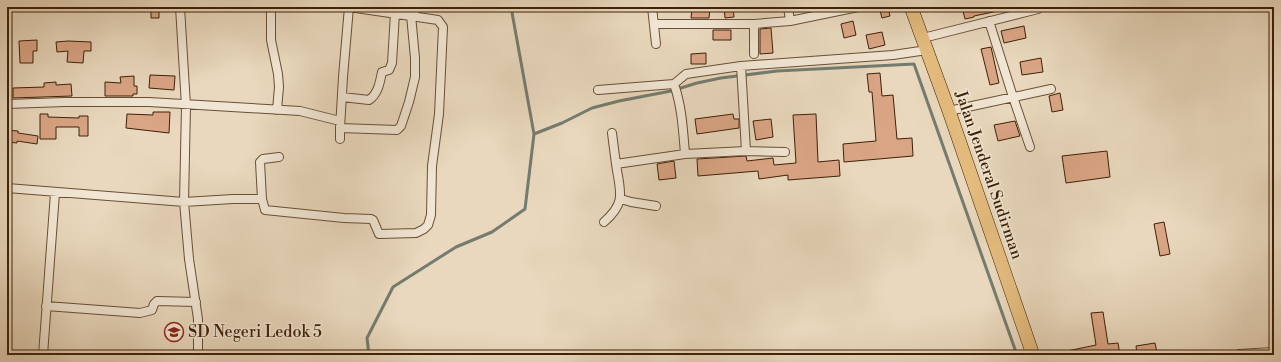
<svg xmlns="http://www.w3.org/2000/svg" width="1281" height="362" viewBox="0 0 1281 362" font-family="'Libre Bodoni',serif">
	<rect width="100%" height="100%" fill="#e9d8bd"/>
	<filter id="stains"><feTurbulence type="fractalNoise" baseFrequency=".005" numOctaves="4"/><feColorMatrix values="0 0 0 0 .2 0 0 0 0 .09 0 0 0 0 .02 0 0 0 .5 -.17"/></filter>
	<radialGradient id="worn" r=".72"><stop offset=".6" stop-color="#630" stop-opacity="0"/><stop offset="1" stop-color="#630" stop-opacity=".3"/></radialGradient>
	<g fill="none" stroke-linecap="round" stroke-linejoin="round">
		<path stroke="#747c70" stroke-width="3" d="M 534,134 L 562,123 L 592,108 L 619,101 L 671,91 L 697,83 L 721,78 L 777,71 L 914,64 L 1017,355
			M 369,355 L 367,338 L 393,287 L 456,247 L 492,232 L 525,209 L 534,134 L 511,7"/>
	</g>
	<path fill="#daa585" stroke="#3e2108" d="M 151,7 L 159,7 L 159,18 L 151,18 Z
		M 724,7 L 733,7 L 734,17 L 725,18 Z
		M 879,7 L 888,7 L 890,16 L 882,18 Z
		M 962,7 L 997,7 L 998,11 L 974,16 L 974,17 L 965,19 Z
		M 692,9 L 710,9 L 709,18 L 691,18 Z
		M 853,21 L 856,35 L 844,38 L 841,24 Z
		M 1024,26 L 1026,38 L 1004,43 L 1001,31 Z
		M 771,28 L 773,53 L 760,54 L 760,29 Z
		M 713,30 L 731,30 L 731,40 L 713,40 Z
		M 882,32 L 885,45 L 869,49 L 866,35 Z
		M 37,40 L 37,51 L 33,51 L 33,63 L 20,63 L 19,41 Z
		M 68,41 L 91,42 L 91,51 L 84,51 L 83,63 L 67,62 L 68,51 L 57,52 L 56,42 Z
		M 991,47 L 999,83 L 990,85 L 981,49 Z
		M 706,53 L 706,64 L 691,64 L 691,54 Z
		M 1041,58 L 1043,72 L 1022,75 L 1020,62 Z
		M 880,73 L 882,96 L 893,95 L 897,139 L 912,138 L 913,156 L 844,162 L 843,144 L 876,141 L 872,92 L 869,92 L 867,74 Z
		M 150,75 L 175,76 L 174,90 L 149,88 Z
		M 134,76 L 134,86 L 137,86 L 137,94 L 133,94 L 133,96 L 105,96 L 105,82 L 121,83 L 120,77 Z
		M 56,82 L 56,85 L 71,84 L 72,96 L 13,98 L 13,88 L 44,87 L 44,83 Z
		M 1060,93 L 1063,110 L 1052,112 L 1049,96 Z
		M 153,112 L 170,112 L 169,133 L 126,128 L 127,114 L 153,115 Z
		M 40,114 L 48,114 L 48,117 L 79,118 L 79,116 L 88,116 L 88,136 L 79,136 L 79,127 L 56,127 L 56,139 L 40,139 Z
		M 733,114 L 734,119 L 739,119 L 739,128 L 697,134 L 695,119 Z
		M 816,114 L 818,162 L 839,160 L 840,176 L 788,180 L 788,175 L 759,179 L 758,171 L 698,176 L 697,159 L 746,156 L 747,161 L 773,158 L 774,165 L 796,163 L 793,115 Z
		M 771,119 L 773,137 L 756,140 L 753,121 Z
		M 1015,121 L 1020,136 L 998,141 L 994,125 Z
		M 7,130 L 18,131 L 18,133 L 38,136 L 37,144 L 17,141 L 17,143 L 7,142 Z
		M 1107,151 L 1110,177 L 1066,183 L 1062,156 Z
		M 674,161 L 676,178 L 659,180 L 657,164 Z
		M 1164,222 L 1170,254 L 1160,256 L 1154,224 Z
		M 1103,312 L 1108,344 L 1118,343 L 1120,355 L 1068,355 L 1067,351 L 1096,345 L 1091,313 Z
		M 1155,343 L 1157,353 L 1137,355 L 1136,346 Z"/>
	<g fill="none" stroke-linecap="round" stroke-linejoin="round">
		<g stroke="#694f35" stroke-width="10">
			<path id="minor" d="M 180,7 L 186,106 L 184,202 L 189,259 L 198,319 L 198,355
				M 271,7 L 271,40 L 278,74 L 279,87 L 277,110
				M 349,7 L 343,77 L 340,128 L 397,130 L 401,126 L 409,102 L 415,77 L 415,58 L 411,15
				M 414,7 L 415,16
				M 652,7 L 656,44
				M 788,7 L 790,21
				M 989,21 L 1013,97 L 1030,147
				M 654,24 L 754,24 L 790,21 L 858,7
				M 923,38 L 1038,9
				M 754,54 L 754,24
				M 741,66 L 746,151
				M 598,90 L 674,84
				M 342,97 L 369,100 C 378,94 380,82 382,72 L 389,70 L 392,63 L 395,13
				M 7,104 L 65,102 L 149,102 L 300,111 L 340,121
				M 949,111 L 1051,89
				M 612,133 L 616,164
				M 340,139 L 340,128
				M 785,152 L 746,151 L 685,154 C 683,130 682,107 674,84 L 686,74 L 741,66 L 893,55 L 927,50
				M 7,188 L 184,202 L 233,199 L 262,199 L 265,210 L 344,218 L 371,219 L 373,220 L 379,234 L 416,233 L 424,229 L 428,225 L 431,215 L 432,166 L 439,114 L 443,27 L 438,20 L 349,7
				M 262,199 L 260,162 L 263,159 L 279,157
				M 621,199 L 631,202 L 656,206
				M 604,222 C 627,202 620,192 616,164 L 685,154
				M 46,306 L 140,313 L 152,310 L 154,304 L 157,301 L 196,302
				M 1239,354 L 1274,352
				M 43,355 L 55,193"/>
		</g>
		<g stroke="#3e2108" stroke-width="14">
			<path id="primary" d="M 911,7 L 949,111 L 1033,355"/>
		</g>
		<use href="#minor" stroke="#f1e6d4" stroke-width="8"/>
		<use href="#primary" stroke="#e4bc7e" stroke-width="13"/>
	</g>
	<defs>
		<g id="school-ring" transform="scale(1)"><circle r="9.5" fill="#f1e6d4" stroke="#8f2418" stroke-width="1.5"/><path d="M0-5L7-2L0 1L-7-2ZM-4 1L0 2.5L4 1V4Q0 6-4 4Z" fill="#8f2418"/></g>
	</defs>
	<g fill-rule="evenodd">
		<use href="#school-ring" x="174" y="332"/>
	</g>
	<g text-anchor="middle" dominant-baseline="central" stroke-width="3" stroke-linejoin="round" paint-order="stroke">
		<g font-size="16" fill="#3e2108" stroke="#f1e6d4">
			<text transform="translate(989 175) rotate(71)">Jalan Jenderal Sudirman</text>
		</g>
		<g font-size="16" fill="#3e2108" stroke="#f1e6d4" text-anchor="start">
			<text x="188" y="332">SD Negeri Ledok 5</text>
		</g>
	</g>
	<rect width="1281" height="362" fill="none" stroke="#e9d8bd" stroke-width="24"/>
	<rect x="8" y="8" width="1265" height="346" fill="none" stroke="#3e2108" stroke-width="2"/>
	<rect x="12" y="12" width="1257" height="338" fill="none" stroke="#3e2108"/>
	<rect width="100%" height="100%" filter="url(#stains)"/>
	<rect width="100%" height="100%" fill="url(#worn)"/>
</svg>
